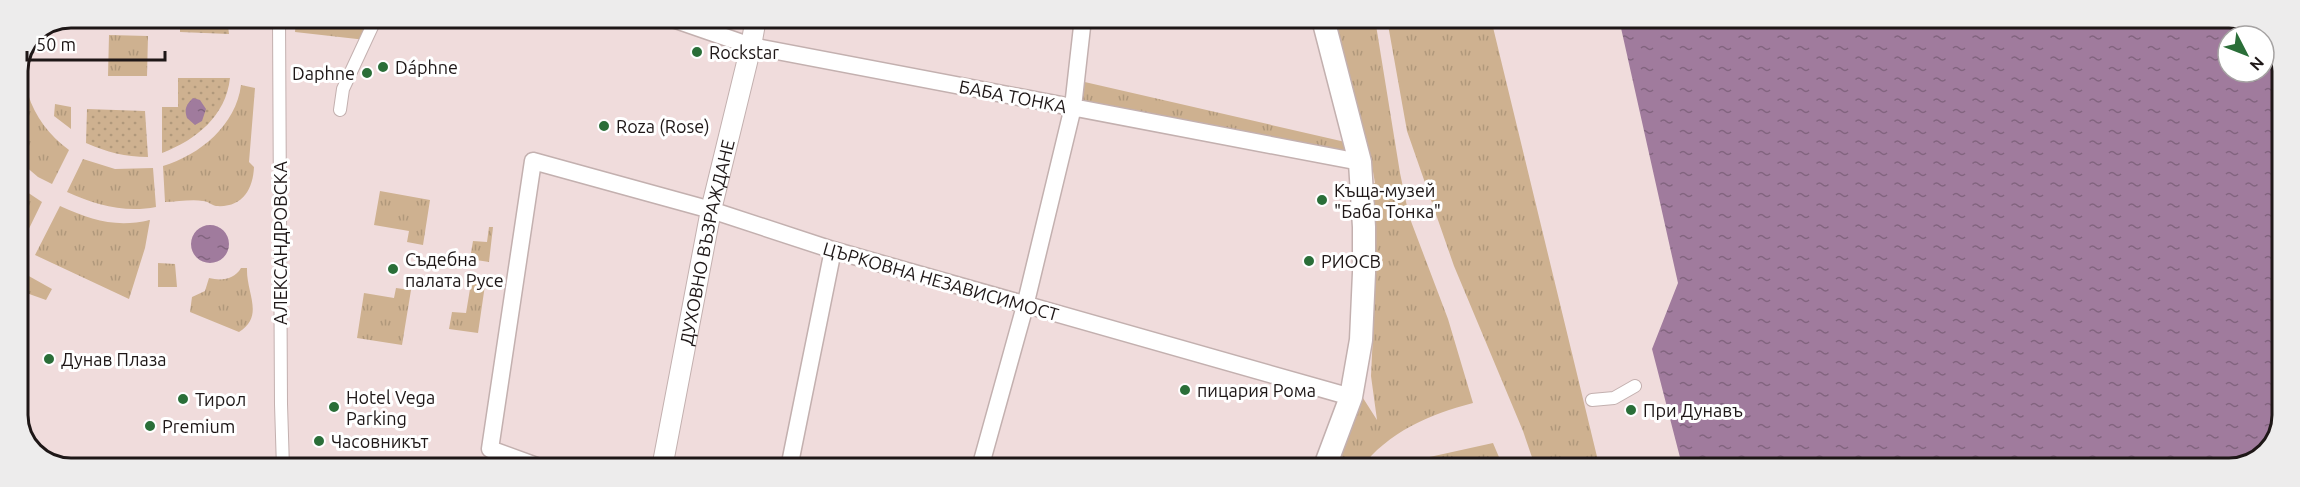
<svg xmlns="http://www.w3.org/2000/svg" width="2300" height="487" viewBox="0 0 2300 487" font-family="Ubuntu,sans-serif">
	<defs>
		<pattern id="grass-tufts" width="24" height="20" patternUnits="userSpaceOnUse" patternTransform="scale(1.5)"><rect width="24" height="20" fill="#ceb190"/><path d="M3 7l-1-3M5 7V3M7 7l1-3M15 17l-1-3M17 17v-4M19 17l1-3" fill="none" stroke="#b0987b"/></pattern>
		<pattern id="garden-dots" width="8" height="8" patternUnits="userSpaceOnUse" patternTransform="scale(1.5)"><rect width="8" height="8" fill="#ceb190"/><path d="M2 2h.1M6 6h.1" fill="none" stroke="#b0987b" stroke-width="1.8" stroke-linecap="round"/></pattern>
		<pattern id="water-ripples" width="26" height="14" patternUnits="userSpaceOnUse" patternTransform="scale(1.5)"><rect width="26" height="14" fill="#a07b9d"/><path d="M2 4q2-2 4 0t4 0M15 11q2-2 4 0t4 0" fill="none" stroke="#82647f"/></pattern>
	</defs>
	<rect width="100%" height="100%" fill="#f0dcdc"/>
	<path fill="url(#grass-tufts)" d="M 296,18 L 376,18 L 366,40 L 295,32 Z
		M 1334,19 L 1375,19 L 1400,173 L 1409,216 L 1448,319 L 1473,403 C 1430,414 1388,432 1360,469 L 1336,469 L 1363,398 L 1377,420 L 1371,376 L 1375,291 L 1365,186 L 1375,183 L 1369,149 L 1357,149 Z
		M 1387,19 L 1491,19 L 1600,469 L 1536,469 L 1523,431 L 1454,266 L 1407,131 Z
		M 109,35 L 148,36 L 147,76 L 108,76 Z
		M 1076,80 L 1354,144 L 1359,158 L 1068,116 Z
		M 241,85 L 255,88 L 249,162 L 254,167 C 253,190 242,208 216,206 C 211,205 208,201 203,201 C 191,199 177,202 165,202 L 163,166 C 200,155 236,125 241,85 Z
		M 18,94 L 28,94 C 35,117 49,135 69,150 L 52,184 L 38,177 L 18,160 Z
		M 55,104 L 71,107 L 71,129 L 54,116 Z
		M 83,159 L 115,169 L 153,168 L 156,207 C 125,213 95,205 67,192 Z
		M 18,186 L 42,202 L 20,247 L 18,246 L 20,228 L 18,227 Z
		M 380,191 L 430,200 L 423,245 L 407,242 L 409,231 L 374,225 Z
		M 60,206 C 92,220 115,228 150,220 L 145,248 L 129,299 L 35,255 Z
		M 489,227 L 493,227 L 489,262 L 470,259 L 473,241 L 487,242 Z
		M 158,263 L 175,264 L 177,287 L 158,287 Z
		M 241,268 L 247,268 C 246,293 265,316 239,332 L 190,312 L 192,297 L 205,291 L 209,278 C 221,281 234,280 241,268 Z
		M 18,270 L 52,289 L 46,300 L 18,290 Z
		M 471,283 L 485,285 L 478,333 L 449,329 L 452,312 L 466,313 Z
		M 396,288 L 411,290 L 402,345 L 357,338 L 364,293 L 394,298 Z
		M 1493,443 L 1504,469 L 1406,469 L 1416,460 Z"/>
	<path fill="url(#garden-dots)" d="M 180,18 L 227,18 L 229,34 L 180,32 Z
		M 178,78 L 230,78 C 226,116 196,140 162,153 L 162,107 L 178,107 Z
		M 87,109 L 145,111 L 148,157 C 125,157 107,152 86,143 Z"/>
	<path fill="url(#water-ripples)" fill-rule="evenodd" d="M 1619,19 L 2239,19 L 2268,36 L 2282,65 L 2281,426 L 2264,456 L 2229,469 L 1683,469 L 1652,349 L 1678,283 ZM 2228,36 L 2264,36 L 2264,72 L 2228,72 Z
		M 193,98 L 200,100 L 206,109 L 202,121 L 195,125 L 187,118 C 184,109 186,105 193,98 Z
		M191 244a19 19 0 1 1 38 0a19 19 0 1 1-38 0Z"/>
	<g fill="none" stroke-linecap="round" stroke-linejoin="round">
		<g stroke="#c3b0af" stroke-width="14">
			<path id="pedestrian" d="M 279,18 L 281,404 L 283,468
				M 340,110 L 343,89 L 376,18
				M 1592,400 L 1614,398 L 1635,386"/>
		</g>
		<g stroke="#c3b0af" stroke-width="19">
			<path id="minor" d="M 670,18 L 751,46 L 1360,162
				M 542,468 L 490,449 L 533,161 L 711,210 L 833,250 L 1351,397
				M 789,468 L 833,250
				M 980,468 L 1025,306 L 1073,107 L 1083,18"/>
		</g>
		<g stroke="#c3b0af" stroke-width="22">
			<g id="tertiary">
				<path id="s1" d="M 662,468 L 711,210 L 751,46 L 756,18"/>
			</g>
		</g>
		<g stroke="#c3b0af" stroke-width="25">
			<path id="secondary" d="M 1323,19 L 1360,162 L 1364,227 L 1364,273 L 1361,340 L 1351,397 L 1324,469"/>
		</g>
		<use href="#pedestrian" stroke="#fff" stroke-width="12"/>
		<use href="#minor" stroke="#fff" stroke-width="16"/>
		<use href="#tertiary" stroke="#fff" stroke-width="20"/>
		<use href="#secondary" stroke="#fff" stroke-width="22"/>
	</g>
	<g fill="#2a6e38" stroke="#fff" stroke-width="2">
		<circle cx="697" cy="52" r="6"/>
		<circle cx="383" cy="67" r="6"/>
		<circle cx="367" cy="73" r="6"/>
		<circle cx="604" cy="126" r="6"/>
		<circle cx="1322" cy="200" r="6"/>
		<circle cx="1309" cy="261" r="6"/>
		<circle cx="393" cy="269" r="6"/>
		<circle cx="49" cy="359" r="6"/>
		<circle cx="1185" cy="390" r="6"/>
		<circle cx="183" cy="399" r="6"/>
		<circle cx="334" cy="407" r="6"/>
		<circle cx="1631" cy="410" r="6"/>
		<circle cx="150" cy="426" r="6"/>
		<circle cx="319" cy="441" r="6"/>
	</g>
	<g text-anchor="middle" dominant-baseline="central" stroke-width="6" stroke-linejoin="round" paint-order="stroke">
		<g font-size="18" fill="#1e1717" stroke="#fff" text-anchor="start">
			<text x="709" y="52">Rockstar</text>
			<text x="395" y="67">Dáphne</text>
			<text x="355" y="73" text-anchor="end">Daphne</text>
			<text x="616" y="126">Roza (Rose)</text>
			<text x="1334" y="190">Къща-музей<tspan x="1334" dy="21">"Баба Тонка"</tspan></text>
			<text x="405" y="259">Съдебна<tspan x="405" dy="21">палата Русе</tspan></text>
			<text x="1321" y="261">РИОСВ</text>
			<text x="61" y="359">Дунав Плаза</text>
			<text x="1197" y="390">пицария Рома</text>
			<text x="346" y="397">Hotel Vega<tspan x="346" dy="21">Parking</tspan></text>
			<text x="195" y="399">Тирол</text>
			<text x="1643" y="410">При Дунавъ</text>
			<text x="162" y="426">Premium</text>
			<text x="331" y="441">Часовникът</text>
		</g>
		<g font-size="18" fill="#1e1717" stroke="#fff">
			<text transform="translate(1013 96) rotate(11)">БАБА ТОНКА</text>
			<text transform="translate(280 243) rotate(-90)">АЛЕКСАНДРОВСКА</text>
			<text stroke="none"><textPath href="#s1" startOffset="230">ДУХОВНО ВЪЗРАЖДАНЕ</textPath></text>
			<text transform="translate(941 281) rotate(16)">ЦЪРКОВНА НЕЗАВИСИМОСТ</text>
		</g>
	</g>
	<path d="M0 0H2300V487H0ZM71 28H2229A43 43 0 0 1 2272 71V415A43 43 0 0 1 2229 458H71A43 43 0 0 1 28 415V71A43 43 0 0 1 71 28Z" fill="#edecec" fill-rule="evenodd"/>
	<path fill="none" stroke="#1e1717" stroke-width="3" d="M71 28H2229A43 43 0 0 1 2272 71V415A43 43 0 0 1 2229 458H71A43 43 0 0 1 28 415V71A43 43 0 0 1 71 28Z"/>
	<g transform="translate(2246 54) rotate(132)"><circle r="28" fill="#ffffff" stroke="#a5a2a2" stroke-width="1.5"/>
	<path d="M0-4.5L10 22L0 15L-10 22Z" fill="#2a6e38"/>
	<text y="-9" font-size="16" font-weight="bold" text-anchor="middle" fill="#1e1717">N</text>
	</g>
	<path d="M27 51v9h138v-9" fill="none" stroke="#1e1717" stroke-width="3"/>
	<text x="36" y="51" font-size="18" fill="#1e1717" stroke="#ffffff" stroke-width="4.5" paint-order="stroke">50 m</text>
</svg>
